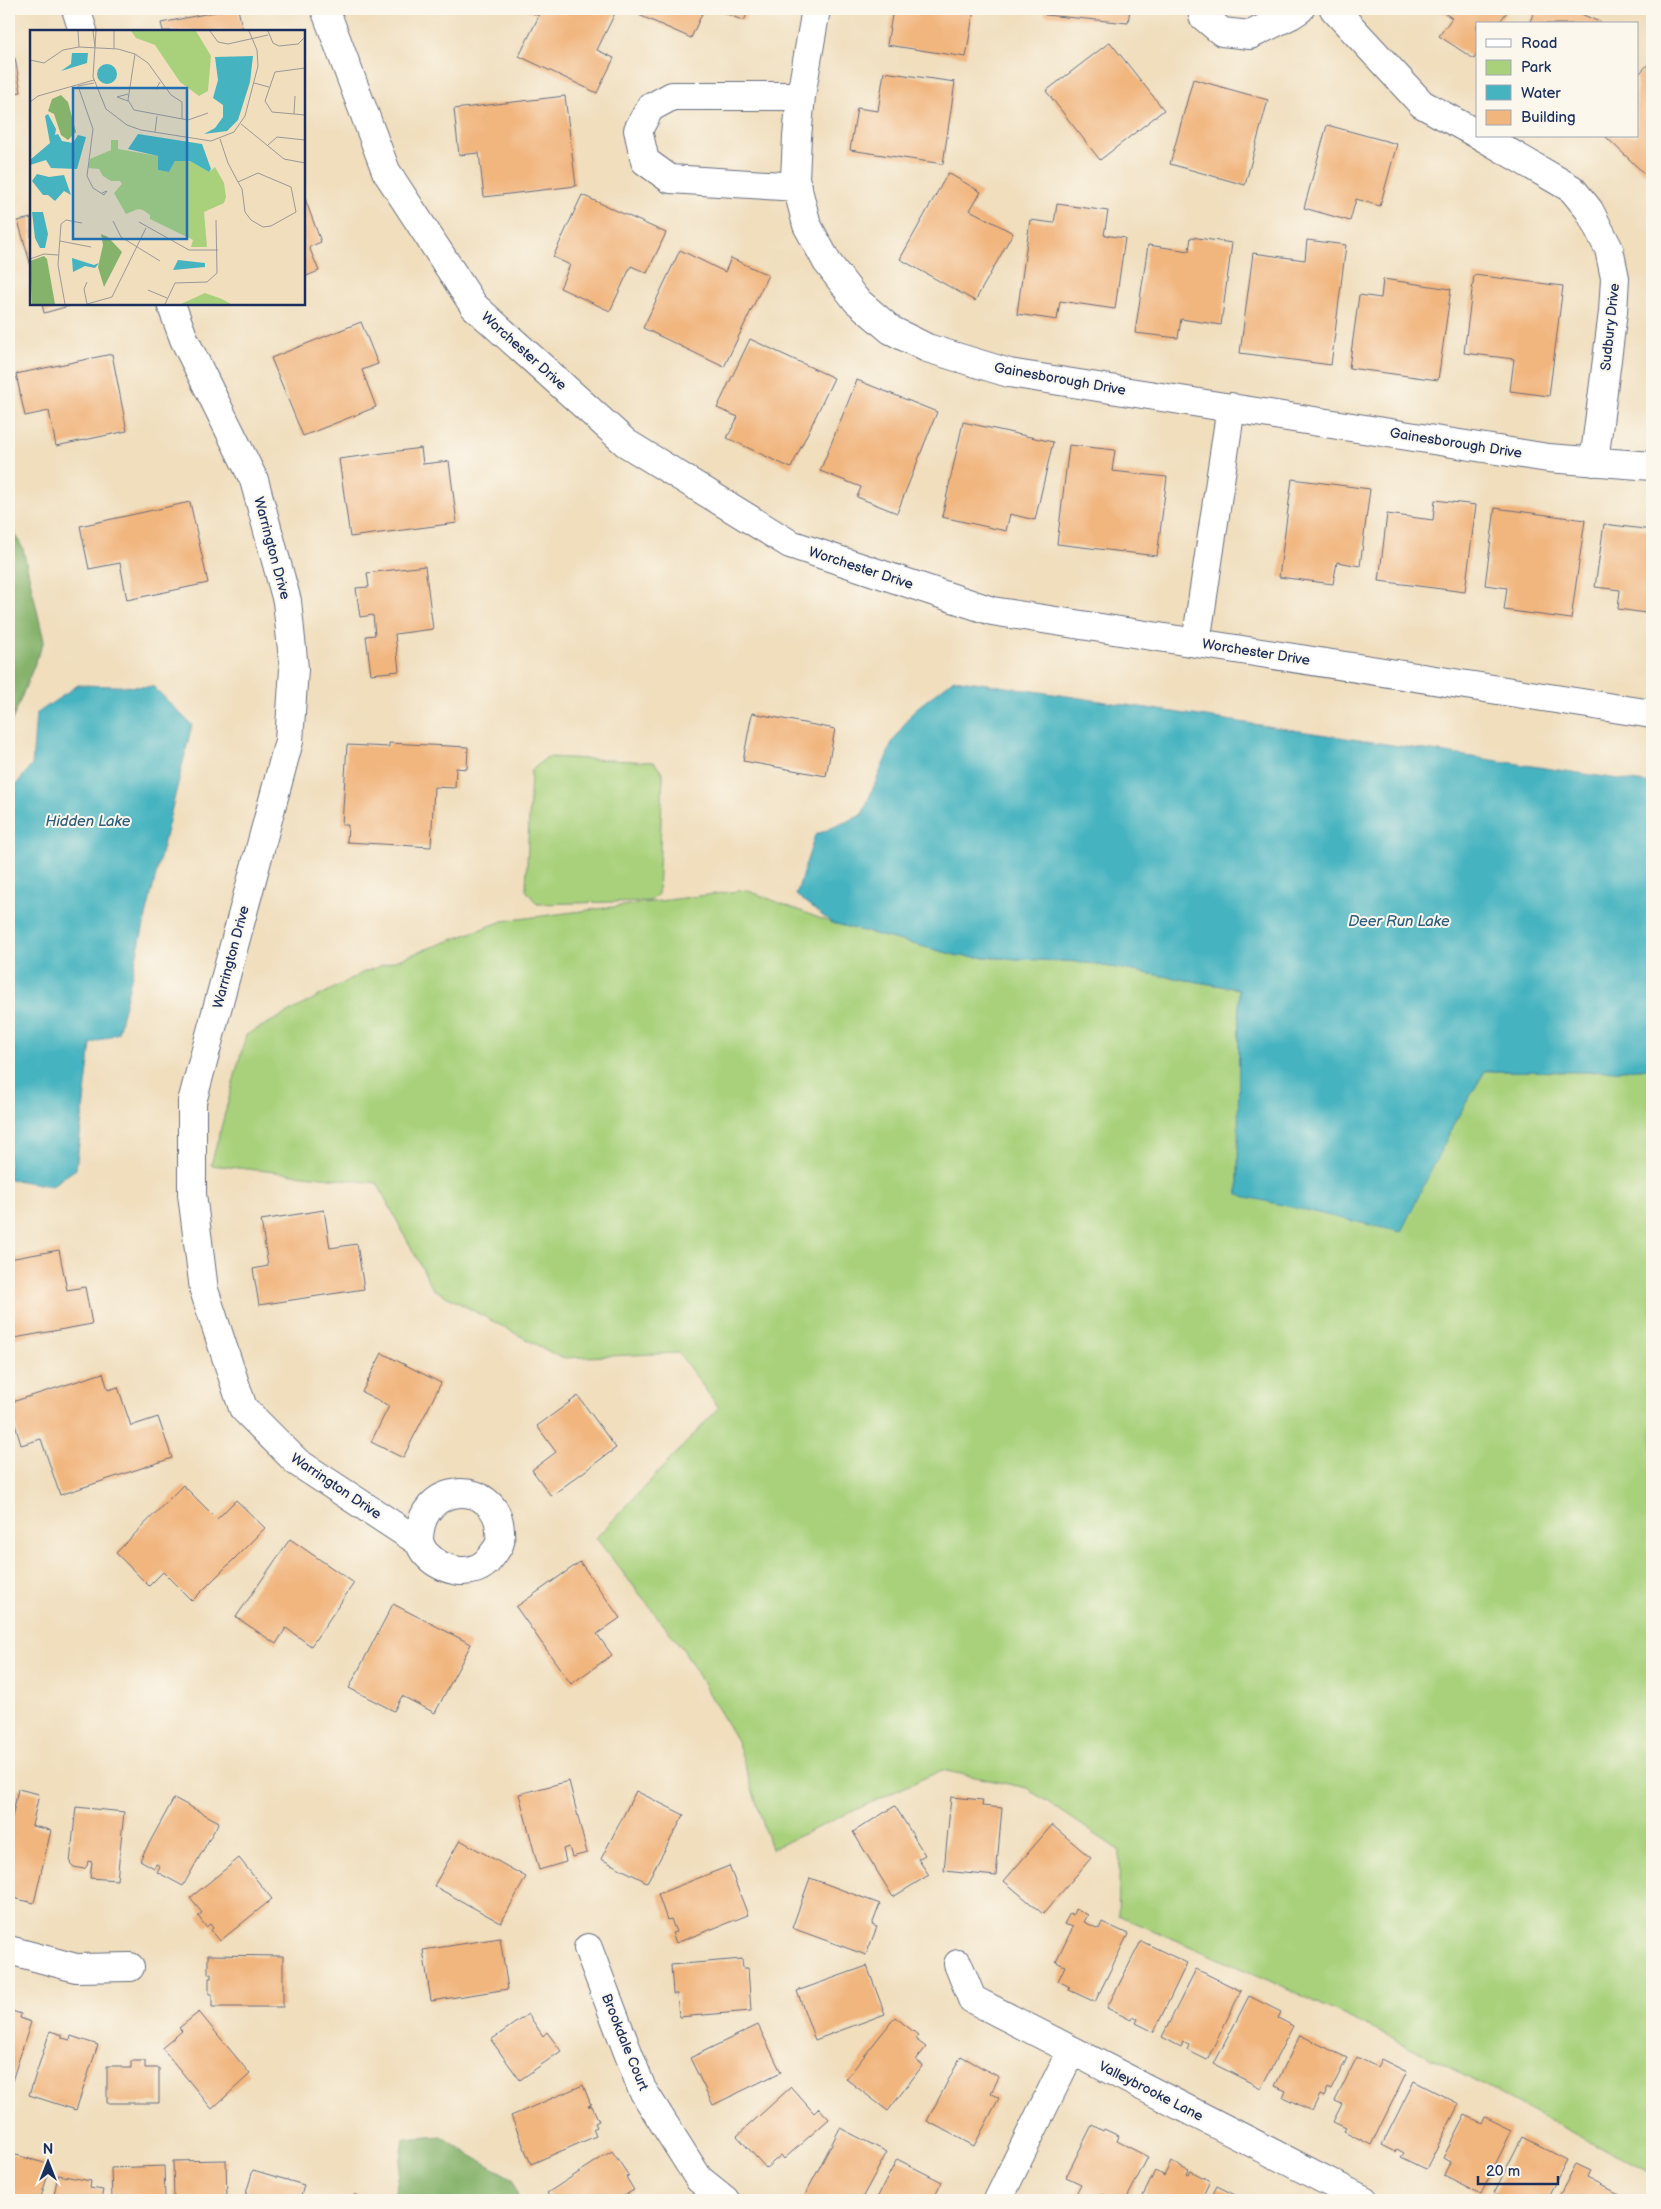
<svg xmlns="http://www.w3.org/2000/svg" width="1661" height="2209" viewBox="0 0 1661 2209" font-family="'Balsamiq Sans',sans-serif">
	<rect width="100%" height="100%" fill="#fbf7ec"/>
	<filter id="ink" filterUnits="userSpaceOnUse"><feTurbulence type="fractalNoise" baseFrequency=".02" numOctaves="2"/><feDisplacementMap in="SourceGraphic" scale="10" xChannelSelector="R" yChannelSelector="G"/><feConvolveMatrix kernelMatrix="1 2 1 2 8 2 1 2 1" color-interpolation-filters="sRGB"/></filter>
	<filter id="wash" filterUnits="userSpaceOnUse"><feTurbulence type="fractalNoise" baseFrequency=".0096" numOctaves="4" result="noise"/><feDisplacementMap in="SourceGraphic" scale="20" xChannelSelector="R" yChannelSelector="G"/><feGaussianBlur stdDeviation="1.12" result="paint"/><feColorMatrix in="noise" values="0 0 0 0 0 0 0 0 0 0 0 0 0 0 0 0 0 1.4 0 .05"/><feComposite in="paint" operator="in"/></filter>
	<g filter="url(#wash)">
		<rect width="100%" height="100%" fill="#f0debd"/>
		<path fill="#a9d17c" stroke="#62806d" d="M 547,757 L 654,762 L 663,774 L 658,894 L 650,901 L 537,904 L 526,890 L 531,771 Z
			M 746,890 L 832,923 L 959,956 L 1081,962 L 1239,989 L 1238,1195 L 1456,1120 L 1485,1071 L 1589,1072 L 1652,1068 L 1652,2174 L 1397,2040 L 1279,1985 L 1118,1915 L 1120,1851 L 1027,1788 L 942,1770 L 771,1849 L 737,1741 L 685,1652 L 596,1538 L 719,1408 L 679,1353 L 561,1358 L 433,1289 L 377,1183 L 211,1165 L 246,1035 L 364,972 L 503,921 Z"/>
		<path fill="#86b36c" stroke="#507165" d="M 9,522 L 23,549 L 44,641 L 9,728 Z
			M 442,2136 L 467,2153 L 513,2179 L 519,2200 L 399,2200 L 396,2191 L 404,2139 Z"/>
		<path fill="#45b3c0" stroke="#30718f" d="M 954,679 L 1652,784 L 1652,1068 L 1589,1072 L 1485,1071 L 1456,1120 L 1401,1232 L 1238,1195 L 1239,989 L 1081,962 L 959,956 L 832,923 L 796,895 L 815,835 L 862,815 L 892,743 L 914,710 Z
			M 78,685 L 154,687 L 192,725 L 118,1033 L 91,1044 L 76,1169 L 51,1186 L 9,1179 L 9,793 L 32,765 L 36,714 Z"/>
		<g id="blocks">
			<path fill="#f1b57e" d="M 229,9 L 238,9 L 243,31 L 163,31 L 161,23 Z
				M 524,9 L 610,9 L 616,11 L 597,50 L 614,58 L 597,93 L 519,56 L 539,16 Z
				M 642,9 L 704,9 L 691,38 L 639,15 Z
				M 715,9 L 749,9 L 744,21 Z
				M 893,9 L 974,9 L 966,57 L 887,45 Z
				M 1045,9 L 1130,9 L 1128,23 L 1045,15 Z
				M 1438,9 L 1509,9 L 1498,24 L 1477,24 L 1477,54 L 1474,59 L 1439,36 L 1452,18 Z
				M 1535,9 L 1570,9 L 1604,24 L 1529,24 Z
				M 1110,42 L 1164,110 L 1100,160 L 1046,91 Z
				M 15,58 L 21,92 L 9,94 L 9,59 Z
				M 1652,60 L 1652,181 L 1605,136 L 1637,136 L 1637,76 Z
				M 884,72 L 955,82 L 943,164 L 850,150 L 857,108 L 878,111 Z
				M 1193,79 L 1268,100 L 1245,185 L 1170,164 Z
				M 565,96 L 576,186 L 484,197 L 479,153 L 459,155 L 454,109 Z
				M 1327,125 L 1397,144 L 1380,206 L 1356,199 L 1350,221 L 1304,208 Z
				M 9,134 L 14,158 L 9,159 Z
				M 948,173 L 981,192 L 970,210 L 1013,233 L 975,301 L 900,259 Z
				M 582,195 L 666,233 L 647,273 L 631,266 L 610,311 L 560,288 L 570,265 L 553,257 Z
				M 304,196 L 321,242 L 309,247 L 319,271 L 304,277 Z
				M 1057,204 L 1108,211 L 1104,235 L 1125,238 L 1115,309 L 1060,301 L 1057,320 L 1017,314 L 1030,220 L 1054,223 Z
				M 31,218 L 31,266 L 18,221 Z
				M 1191,237 L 1232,243 L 1221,325 L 1181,319 L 1178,338 L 1135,333 L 1148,245 L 1189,251 Z
				M 1307,240 L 1346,245 L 1331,365 L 1240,353 L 1253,253 L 1305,260 Z
				M 680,250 L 725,272 L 731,258 L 768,275 L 724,367 L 643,328 Z
				M 1474,275 L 1563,286 L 1549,396 L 1510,391 L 1514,359 L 1464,353 Z
				M 1383,279 L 1451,289 L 1438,380 L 1349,368 L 1359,295 L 1381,298 Z
				M 42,304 L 76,304 L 44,313 Z
				M 361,322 L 378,364 L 362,370 L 376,407 L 303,436 L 271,358 Z
				M 750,339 L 834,378 L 791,468 L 727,438 L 738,417 L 717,408 Z
				M 112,354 L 127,431 L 56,446 L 49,411 L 25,416 L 16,374 Z
				M 857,380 L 937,412 L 897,513 L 857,497 L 861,487 L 820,471 Z
				M 963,422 L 1053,442 L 1035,520 L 1010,514 L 1006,531 L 942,517 Z
				M 1069,445 L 1115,450 L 1112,471 L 1167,477 L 1157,556 L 1057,544 Z
				M 421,448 L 423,464 L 449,461 L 457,523 L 350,537 L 339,459 Z
				M 1292,479 L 1370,489 L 1360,566 L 1337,562 L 1333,584 L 1279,577 Z
				M 1435,500 L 1476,505 L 1465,592 L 1379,581 L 1387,514 L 1433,520 Z
				M 190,502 L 208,583 L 127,600 L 120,563 L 89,569 L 80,526 Z
				M 1495,508 L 1585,520 L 1571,619 L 1504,610 L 1507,588 L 1485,585 Z
				M 1604,524 L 1652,530 L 1652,614 L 1618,609 L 1620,590 L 1595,587 Z
				M 425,566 L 433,629 L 395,634 L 399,671 L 371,674 L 366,636 L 375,635 L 373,615 L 360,617 L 356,588 L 369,587 L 367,573 Z
				M 752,713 L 835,729 L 826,776 L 743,761 Z
				M 389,743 L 468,747 L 467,769 L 456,768 L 455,788 L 434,787 L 431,847 L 347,842 L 348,825 L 342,825 L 347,745 L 389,747 Z
				M 324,1210 L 330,1248 L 357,1244 L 364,1289 L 259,1305 L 253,1269 L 268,1266 L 261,1220 Z
				M 59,1250 L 67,1290 L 85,1287 L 92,1324 L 9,1339 L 9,1259 Z
				M 382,1353 L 441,1383 L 403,1458 L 371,1442 L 389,1406 L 362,1392 Z
				M 103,1373 L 108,1390 L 118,1387 L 131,1426 L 158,1417 L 172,1458 L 60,1495 L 41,1439 L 21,1445 L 9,1403 Z
				M 578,1396 L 616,1448 L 551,1496 L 532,1470 L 556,1452 L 537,1426 Z
				M 183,1485 L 217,1519 L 236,1500 L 265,1528 L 192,1601 L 163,1572 L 149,1586 L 116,1553 Z
				M 290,1539 L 354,1583 L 311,1646 L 286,1628 L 276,1644 L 236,1617 Z
				M 580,1562 L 620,1618 L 597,1634 L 612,1655 L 571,1684 L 516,1607 Z
				M 393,1604 L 471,1644 L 435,1713 L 402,1696 L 394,1711 L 349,1688 Z
				M 569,1781 L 587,1853 L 572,1857 L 569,1847 L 563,1849 L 566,1862 L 539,1870 L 519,1794 Z
				M 18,1789 L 39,1794 L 32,1826 L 51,1830 L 34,1903 L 9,1897 L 9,1817 L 12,1818 Z
				M 636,1791 L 684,1815 L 647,1882 L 601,1859 Z
				M 951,1797 L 983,1800 L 982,1806 L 1002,1808 L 996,1876 L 944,1871 Z
				M 174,1798 L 219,1822 L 183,1886 L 157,1872 L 160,1866 L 156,1864 L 154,1868 L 140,1860 Z
				M 895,1806 L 925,1855 L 918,1859 L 929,1875 L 893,1897 L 853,1832 Z
				M 76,1807 L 124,1812 L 117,1880 L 90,1878 L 92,1862 L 88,1861 L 87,1866 L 84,1869 L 74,1867 L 70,1863 Z
				M 1052,1825 L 1091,1858 L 1043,1914 L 1004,1881 Z
				M 460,1840 L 526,1877 L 501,1923 L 434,1886 Z
				M 239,1858 L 272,1899 L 220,1941 L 211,1930 L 213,1928 L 210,1924 L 206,1927 L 198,1916 L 202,1913 L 190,1898 Z
				M 729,1866 L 748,1915 L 676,1943 L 672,1933 L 676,1932 L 671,1919 L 667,1920 L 658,1894 Z
				M 810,1878 L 880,1904 L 872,1925 L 877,1927 L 866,1955 L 792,1928 Z
				M 1075,1909 L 1088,1915 L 1084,1922 L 1099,1929 L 1102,1922 L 1128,1934 L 1095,2002 L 1069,1990 L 1070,1987 L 1058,1981 L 1065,1966 L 1056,1962 L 1073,1927 L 1064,1924 L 1070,1913 L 1073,1915 Z
				M 500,1938 L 508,1989 L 431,2001 L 423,1950 Z
				M 1141,1941 L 1187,1963 L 1154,2032 L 1136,2023 L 1138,2019 L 1133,2016 L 1131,2020 L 1107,2008 Z
				M 208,1955 L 283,1956 L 283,2007 L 212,2007 L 212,1994 L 209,1994 L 209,1978 L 211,1978 L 211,1974 L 208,1974 Z
				M 742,1959 L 743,1968 L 748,1968 L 751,2011 L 679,2017 L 677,1994 L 673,1994 L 671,1965 Z
				M 867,1966 L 885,2014 L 815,2040 L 797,1991 Z
				M 1196,1969 L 1241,1991 L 1207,2060 L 1187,2050 L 1189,2045 L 1183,2042 L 1181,2047 L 1162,2037 Z
				M 1249,1996 L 1281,2012 L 1278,2018 L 1293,2026 L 1261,2088 L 1214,2064 Z
				M 9,2010 L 21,2014 L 20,2018 L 31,2022 L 11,2084 L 9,2084 Z
				M 199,2012 L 250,2074 L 212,2109 L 162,2048 L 182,2031 L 179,2028 Z
				M 528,2014 L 543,2036 L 547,2032 L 561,2051 L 520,2080 L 491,2040 Z
				M 895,2017 L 918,2035 L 915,2039 L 926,2047 L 916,2060 L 923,2065 L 888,2111 L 846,2079 Z
				M 758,2025 L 781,2072 L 713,2105 L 690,2058 Z
				M 50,2031 L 62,2035 L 62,2038 L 70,2040 L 71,2036 L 98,2045 L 76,2110 L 29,2095 Z
				M 1300,2035 L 1347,2058 L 1331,2090 L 1328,2088 L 1324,2097 L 1320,2095 L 1312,2111 L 1283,2097 L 1286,2091 L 1275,2086 Z
				M 961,2056 L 999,2077 L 991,2093 L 999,2098 L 974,2146 L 927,2121 Z
				M 1357,2057 L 1377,2067 L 1381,2059 L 1407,2072 L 1371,2145 L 1344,2131 L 1346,2128 L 1333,2122 L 1342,2104 L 1335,2101 Z
				M 131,2061 L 145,2061 L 145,2068 L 159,2068 L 159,2103 L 107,2103 L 107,2066 L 121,2066 L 121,2068 L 131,2068 Z
				M 1414,2081 L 1459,2104 L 1426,2169 L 1401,2157 L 1404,2153 L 1397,2149 L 1396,2152 L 1382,2145 Z
				M 583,2085 L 591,2105 L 588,2106 L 592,2106 L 599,2121 L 595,2123 L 597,2127 L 593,2129 L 596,2136 L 531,2164 L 511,2116 Z
				M 791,2087 L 814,2113 L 819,2108 L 829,2119 L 784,2159 L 781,2155 L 766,2168 L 737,2136 Z
				M 1465,2115 L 1482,2123 L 1485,2117 L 1512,2130 L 1481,2194 L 1444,2175 L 1450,2162 L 1443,2158 Z
				M 1092,2125 L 1103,2131 L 1104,2129 L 1119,2136 L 1117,2141 L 1148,2157 L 1126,2200 L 1116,2200 L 1102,2194 L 1099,2200 L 1087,2200 L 1076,2194 L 1081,2184 L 1066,2177 Z
				M 840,2128 L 887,2152 L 861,2200 L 811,2200 L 804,2197 Z
				M 1522,2137 L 1567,2160 L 1546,2200 L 1512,2200 L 1513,2198 L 1510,2196 L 1508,2200 L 1494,2193 Z
				M 612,2151 L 629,2176 L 626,2177 L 634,2190 L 620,2198 L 621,2200 L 552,2200 L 547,2193 Z
				M 9,2153 L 51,2165 L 40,2200 L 9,2200 Z
				M 897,2159 L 942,2182 L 933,2200 L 876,2200 Z
				M 226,2160 L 227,2200 L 174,2200 L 173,2161 Z
				M 1171,2162 L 1189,2170 L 1187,2174 L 1189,2175 L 1191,2171 L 1210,2181 L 1201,2200 L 1141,2200 L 1155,2171 L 1164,2176 Z
				M 1576,2164 L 1591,2171 L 1588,2178 L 1619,2194 L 1616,2200 L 1557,2200 Z
				M 164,2166 L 165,2200 L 112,2200 L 111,2168 Z
				M 253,2170 L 304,2185 L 300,2200 L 244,2200 Z
				M 58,2175 L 91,2181 L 90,2188 L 103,2190 L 101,2200 L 53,2200 Z
				M 1217,2186 L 1245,2200 L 1210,2200 Z
				M 356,2194 L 362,2200 L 348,2200 Z"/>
		</g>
	</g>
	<g filter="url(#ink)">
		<use href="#blocks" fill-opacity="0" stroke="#666c7f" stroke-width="1"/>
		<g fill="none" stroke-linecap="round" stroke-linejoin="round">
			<g stroke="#666c7f" stroke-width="30">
				<path id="minor" d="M 76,9 L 83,31
					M 325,9 L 386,171 L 474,306 L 626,443 L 790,544 L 992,611 L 1652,714
					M 816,9 L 801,96 L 797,137 L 795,178 L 807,225 L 827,262 L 856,300 L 891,330 L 927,348 L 1009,373 L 1548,458 L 1652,466
					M 1202,9 L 1203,16 L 1222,32 L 1250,35 L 1291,15 L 1300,9
					M 1334,9 L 1422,104 L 1477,134
					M 1481,136 L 1572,189 L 1589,210 L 1609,249 L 1615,278 L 1613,312 L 1594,462
					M 798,187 L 670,179 L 645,161 L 638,130 L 650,108 L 672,96 L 801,96
					M 171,304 L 184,339 L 254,480 L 287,601 L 294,669 L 289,741 L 192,1102 L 192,1194 L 204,1290 L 243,1408 L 297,1462 L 419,1542 C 421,1546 423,1552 427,1555 C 442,1572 475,1579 490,1558 C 493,1554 499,1547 500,1542 C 501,1539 500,1534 500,1530 C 497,1479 418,1479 419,1542
					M 1196,643 L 1231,407
					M 588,1948 L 642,2089 L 699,2179 L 725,2200
					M 9,1950 L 76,1968 L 130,1967
					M 958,1964 L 972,1999 L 1364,2200
					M 998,2200 L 1071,2051"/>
			</g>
			<use href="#minor" stroke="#fff" stroke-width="28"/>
		</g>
	</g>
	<g text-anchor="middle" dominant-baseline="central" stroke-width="4" stroke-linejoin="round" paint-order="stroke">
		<g font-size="14" fill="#1b2f5e" stroke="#fbf7ec">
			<text transform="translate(1610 327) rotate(-84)">Sudbury Drive</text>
			<text transform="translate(524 351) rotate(42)">Worchester Drive</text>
			<text transform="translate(1060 379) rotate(10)">Gainesborough Drive</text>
			<text transform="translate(1456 443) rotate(9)">Gainesborough Drive</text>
			<text transform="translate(272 548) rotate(75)">Warrington Drive</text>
			<text transform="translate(861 568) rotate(18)">Worchester Drive</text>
			<text transform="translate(1256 652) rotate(9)">Worchester Drive</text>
			<text transform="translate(231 957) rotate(-75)">Warrington Drive</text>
			<text transform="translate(336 1486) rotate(34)">Warrington Drive</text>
			<text transform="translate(625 2042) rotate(68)">Brookdale Court</text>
			<text transform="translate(1151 2091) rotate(27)">Valleybrooke Lane</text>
		</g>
		<g font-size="15" font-style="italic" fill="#2a5d80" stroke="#fbf7ec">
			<text x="88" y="821">Hidden Lake</text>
			<text x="1399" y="921">Deer Run Lake</text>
		</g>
	</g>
	<g transform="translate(30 30)">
		<rect width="275" height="275" fill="#f0debd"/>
		<path d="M 101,1 L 166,1 L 181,26 L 178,61 L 169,66 L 150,52 L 125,15 L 106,8 ZM 81,110 L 88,110 L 88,119 L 128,126 L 128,140 L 139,142 L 145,131 L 160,131 L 179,142 L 185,137 L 194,153 L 196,167 L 194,173 L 174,182 L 177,217 L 161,217 L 163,210 L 120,189 L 120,185 L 113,180 L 108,179 L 96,184 L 84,163 L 92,154 L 90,151 L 81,151 L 73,146 L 69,139 L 58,138 L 60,129 L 81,120 ZM 175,263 L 192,269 L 201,274 L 151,274 Z" fill="#a9d17c"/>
		<path d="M 31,65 L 38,72 L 46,102 L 38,110 L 31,105 L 24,84 L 18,81 L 22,69 ZM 71,204 L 78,207 L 92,222 L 74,257 L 68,237 L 73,215 ZM 14,226 L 17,229 L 25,274 L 2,274 L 0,231 Z" fill="#86b36c"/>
		<path d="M 42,23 L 58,23 L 57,33 L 31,41 L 41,34 ZM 223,26 L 220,52 L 208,90 L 197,101 L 174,104 L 185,98 L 193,87 L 193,75 L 183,68 L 188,50 L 185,27 ZM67 44a10 10 0 1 1 20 0a10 10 0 1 1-20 0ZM 18,84 L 26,99 L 25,105 L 28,104 L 32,111 L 43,113 L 48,105 L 56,107 L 47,139 L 21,138 L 16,130 L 0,135 L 0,130 L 20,113 L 15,86 ZM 108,104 L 172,114 L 181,139 L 179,142 L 160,131 L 145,131 L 139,142 L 128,140 L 128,126 L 98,119 ZM 7,144 L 19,147 L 34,145 L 41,165 L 34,161 L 25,171 L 18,165 L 13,165 L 2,151 ZM 2,182 L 13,182 L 18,204 L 15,218 L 10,218 L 5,208 ZM 42,228 L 64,235 L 69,233 L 65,238 L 55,236 L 43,242 ZM 148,230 L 175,233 L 175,237 L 143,240 Z" fill="#45b3c0"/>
		<path fill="none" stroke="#9b9897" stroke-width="1" d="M 48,1 L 49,17M 63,1 L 65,17M 66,1 L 63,47 L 76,79 L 97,95 L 111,100 L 181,111 L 204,102 L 215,86 L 228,36 L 227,20 L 219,1M 180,1 L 188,12 L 198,14 L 238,5M 238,1 L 243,13 L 249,16 L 268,14 L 275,7M 84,19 L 84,1M 105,24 L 98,70 L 104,80 L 158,90 L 178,83M 0,30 L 14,33 L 33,20 L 49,17 L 88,19 L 105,24 L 118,33 L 141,65 L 152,72 L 152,89M 275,38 L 245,42 L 235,71 L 242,82 L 275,85M 130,52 L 126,59 L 134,57M 224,53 L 239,57M 48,56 L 63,99 L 57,146 L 63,158 L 74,165 L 77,161 L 72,163M 48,56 L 64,53M 98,71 L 87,67 L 98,64M 0,72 L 8,66 L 64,50M 264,84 L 265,66M 211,94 L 254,129 L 275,133M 125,102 L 127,86M 190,109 L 198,133 L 208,152 L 212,159 L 215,182 L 221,190 L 233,197 L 241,196 L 266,182 L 261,157 L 228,143 L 208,152M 238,115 L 247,107 L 275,110M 83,191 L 91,207 L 130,231M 109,192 L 159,220 L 188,220M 30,211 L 61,217M 0,229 L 14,224 L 28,225M 57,252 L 54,259 L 57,274M 118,260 L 137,268M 35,274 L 28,235 L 31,194 L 36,190 L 52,193M 57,274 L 82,267 L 116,198M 135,274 L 145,253 L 177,252 L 187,243 L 186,190"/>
		<path fill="#1f6fb2" fill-opacity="0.15" stroke="#1f6fb2" stroke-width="2.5" d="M 43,58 L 157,58 L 157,209 L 43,209 Z"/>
		<rect width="275" height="275" fill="none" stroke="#1b2f5e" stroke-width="2.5"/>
	</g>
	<rect width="1661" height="2209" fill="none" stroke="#fbf7ec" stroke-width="30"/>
	<rect x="1476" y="22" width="162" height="115" fill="#fbf7ec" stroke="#a1a7b3"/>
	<rect x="1486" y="39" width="25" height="8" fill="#ffffff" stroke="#a1a7b3"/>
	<text x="1521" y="48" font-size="15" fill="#1b2f5e">Road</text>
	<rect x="1486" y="60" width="25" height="15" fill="#a9d17c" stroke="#a1a7b3"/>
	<text x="1521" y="72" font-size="15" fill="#1b2f5e">Park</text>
	<rect x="1486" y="85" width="25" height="15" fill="#45b3c0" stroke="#a1a7b3"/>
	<text x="1521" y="98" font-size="15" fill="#1b2f5e">Water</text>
	<rect x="1486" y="110" width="25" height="15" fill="#f1b57e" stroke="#a1a7b3"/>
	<text x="1521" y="122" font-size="15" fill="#1b2f5e">Building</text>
	<g transform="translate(48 2162)" stroke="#fbf7ec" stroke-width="4" paint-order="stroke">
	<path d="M0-4L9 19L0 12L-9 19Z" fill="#1b2f5e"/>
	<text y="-8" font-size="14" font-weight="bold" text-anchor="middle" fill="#1b2f5e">N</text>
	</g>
	<path d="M1478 2176v8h80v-8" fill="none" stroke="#1b2f5e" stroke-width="2.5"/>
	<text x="1486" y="2176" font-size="15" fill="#1b2f5e" stroke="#fbf7ec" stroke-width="4" paint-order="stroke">20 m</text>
</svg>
